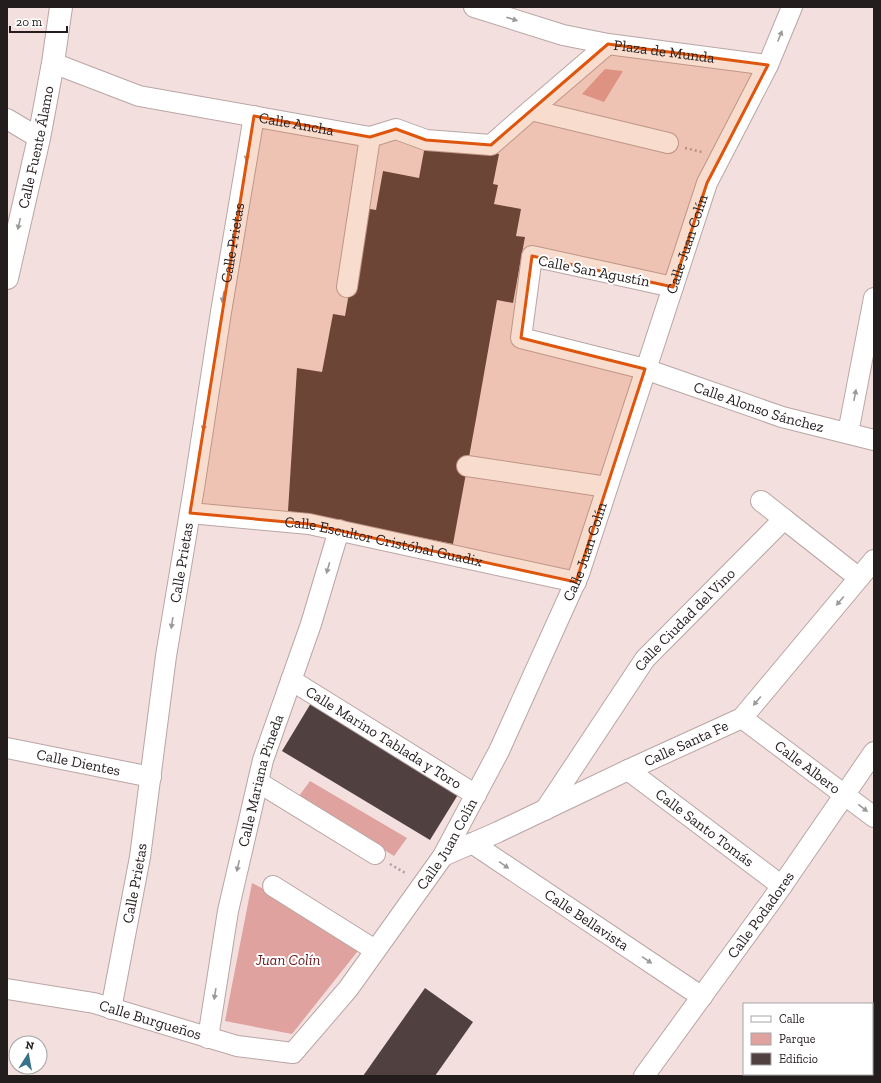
<svg xmlns="http://www.w3.org/2000/svg" width="881" height="1083" viewBox="0 0 881 1083" font-family="'Zilla Slab',serif">
	<rect width="100%" height="100%" fill="#f3dfde"/>
	<path fill="#dfa29e" d="M 605,69 L 623,71 L 604,102 L 582,94 Z
		M 310,781 L 407,838 L 394,856 L 299,796 Z
		M 252,883 L 365,942 L 292,1034 L 225,1021 Z"/>
	<path fill="#504140" d="M 426,140 L 499,154 L 493,184 L 498,185 L 494,204 L 521,209 L 516,236 L 525,237 L 513,303 L 497,300 L 476,419 L 453,544 L 288,511 L 297,368 L 322,372 L 333,314 L 345,316 L 364,208 L 376,210 L 383,171 L 419,178 Z
		M 311,703 L 459,793 L 430,840 L 282,751 Z
		M 425,988 L 473,1022 L 435,1076 L 363,1076 Z"/>
	<g fill="none" stroke-linecap="round" stroke-linejoin="round">
		<g stroke="#b9a6a5" stroke-width="22">
			<g id="street">
				<path d="M 474,7 L 563,35 L 608,44"/>
				<path id="s1" d="M 53,63 L 139,96 L 370,137 L 396,129 L 426,140 L 491,145 L 531,110"/>
				<path d="M 7,119 L 39,138"/>
				<path id="s2" d="M 668,143 L 531,110 L 608,44 L 768,65"/>
				<path d="M 347,287 L 370,137"/>
				<path id="s3" d="M 673,287 L 532,256 L 521,338 L 645,369 L 782,417 L 874,440"/>
				<path d="M 848,433 L 874,298"/>
				<path d="M 467,466 L 607,487"/>
				<path d="M 761,501 L 784,519"/>
				<path id="s4" d="M 190,513 L 309,524 L 576,582"/>
				<path id="s5" d="M 291,680 L 476,795"/>
				<path id="s6" d="M 742,718 L 874,817"/>
				<path id="s7" d="M 7,748 L 151,777"/>
				<path id="s8" d="M 628,770 L 782,886"/>
				<path d="M 258,782 L 375,854"/>
				<path id="s9" d="M 545,810 L 645,659 L 784,519 L 859,578"/>
				<path id="s10" d="M 472,843 L 702,997"/>
				<path id="s11" d="M 443,856 L 498,832 L 628,770 L 742,718 L 874,560"/>
				<path d="M 273,886 L 375,950"/>
				<path id="s12" d="M 7,989 L 94,1003 L 237,1046 L 293,1053 L 348,989 L 443,856 L 499,751 L 579,574 L 707,183 L 768,65 L 792,7"/>
				<path id="s13" d="M 111,1009 L 140,857 L 166,656 L 194,488 L 221,312 L 254,116"/>
				<path id="s14" d="M 208,1038 L 228,911 L 263,760 L 311,624 L 339,530"/>
				<path id="s15" d="M 644,1076 L 772,900 L 874,752"/>
			</g>
		</g>
		<g stroke="#b9a6a5" stroke-width="24">
			<g id="secondary">
				<path id="s16" d="M 7,278 L 39,138 L 53,63 L 61,7"/>
			</g>
		</g>
		<path stroke="#ae9f9e" stroke-width="2.5" stroke-dasharray="2 3" stroke-linecap="butt" d="M 685,148 L 702,152
			M 390,864 L 407,874"/>
		<use href="#street" stroke="#fff" stroke-width="20"/>
		<use href="#secondary" stroke="#fff" stroke-width="22"/>
	</g>
	<defs><path id="oneway-solid" d="M-6-.8H1V-3.2L6.5 0L1 3.2V.8H-6Z"/></defs>
	<g fill="#9c9999">
		<use href="#oneway-solid" transform="translate(512 19) rotate(18)"/>
		<use href="#oneway-solid" transform="translate(780 36) rotate(-68)"/>
		<use href="#oneway-solid" transform="translate(247 155) rotate(100)"/>
		<use href="#oneway-solid" transform="translate(19 224) rotate(103)"/>
		<use href="#oneway-solid" transform="translate(223 297) rotate(100)"/>
		<use href="#oneway-solid" transform="translate(855 395) rotate(-79)"/>
		<use href="#oneway-solid" transform="translate(204 425) rotate(99)"/>
		<use href="#oneway-solid" transform="translate(328 568) rotate(106)"/>
		<use href="#oneway-solid" transform="translate(840 601) rotate(130)"/>
		<use href="#oneway-solid" transform="translate(172 623) rotate(99)"/>
		<use href="#oneway-solid" transform="translate(757 701) rotate(130)"/>
		<use href="#oneway-solid" transform="translate(863 808) rotate(37)"/>
		<use href="#oneway-solid" transform="translate(504 865) rotate(34)"/>
		<use href="#oneway-solid" transform="translate(238 866) rotate(103)"/>
		<use href="#oneway-solid" transform="translate(647 960) rotate(34)"/>
		<use href="#oneway-solid" transform="translate(215 994) rotate(99)"/>
	</g>
	<path fill="#de560d" fill-opacity="0.2" stroke="#de560d" stroke-width="3" stroke-linejoin="round" d="M 608,44 L 768,65 L 707,183 L 673,287 L 532,256 L 521,338 L 645,369 L 576,582 L 309,524 L 190,513 L 254,116 L 370,137 L 396,129 L 426,140 L 491,145 Z"/>
	<g text-anchor="middle" dominant-baseline="central" stroke-width="4" stroke-linejoin="round" paint-order="stroke">
		<g font-size="15" fill="#241d1d" stroke="#fff">
			<text stroke="none"><textPath href="#s2" startOffset="299">Plaza de Munda</textPath></text>
			<text stroke="none"><textPath href="#s1" startOffset="252">Calle Ancha</textPath></text>
			<text stroke="none"><textPath href="#s16" startOffset="134">Calle Fuente Álamo</textPath></text>
			<text stroke="none"><textPath href="#s13" startOffset="776">Calle Prietas</textPath></text>
			<text stroke="none"><textPath href="#s12" startOffset="1202">Calle Juan Colín</textPath></text>
			<text transform="translate(594 271) rotate(11)">Calle San Agustín</text>
			<text stroke="none"><textPath href="#s3" startOffset="475">Calle Alonso Sánchez</textPath></text>
			<text stroke="none"><textPath href="#s4" startOffset="196">Calle Escultor Cristóbal Guadix</textPath></text>
			<text stroke="none"><textPath href="#s12" startOffset="878">Calle Juan Colín</textPath></text>
			<text stroke="none"><textPath href="#s13" startOffset="452">Calle Prietas</textPath></text>
			<text stroke="none"><textPath href="#s9" startOffset="237">Calle Ciudad del Vino</textPath></text>
			<text stroke="none"><textPath href="#s5" startOffset="109">Calle Marino Tablada y Toro</textPath></text>
			<text stroke="none"><textPath href="#s11" startOffset="268">Calle Santa Fe</textPath></text>
			<text stroke="none"><textPath href="#s7" startOffset="73">Calle Dientes</textPath></text>
			<text stroke="none"><textPath href="#s6" startOffset="82">Calle Albero</textPath></text>
			<text stroke="none"><textPath href="#s14" startOffset="263">Calle Mariana Pineda</textPath></text>
			<text stroke="none"><textPath href="#s8" startOffset="96">Calle Santo Tomás</textPath></text>
			<text stroke="none"><textPath href="#s12" startOffset="554">Calle Juan Colín</textPath></text>
			<text stroke="none"><textPath href="#s13" startOffset="128">Calle Prietas</textPath></text>
			<text stroke="none"><textPath href="#s15" startOffset="199">Calle Podadores</textPath></text>
			<text stroke="none"><textPath href="#s10" startOffset="138">Calle Bellavista</textPath></text>
			<text stroke="none"><textPath href="#s12" startOffset="147">Calle Burgueños</textPath></text>
		</g>
		<g font-size="15" font-style="italic" fill="#68141a" stroke="#fff">
			<text x="288" y="960">Juan Colín</text>
		</g>
	</g>
	<rect width="881" height="1083" fill="none" stroke="#241d1d" stroke-width="16"/>
	<rect x="743" y="1003" width="130" height="72" fill="#ffffff" stroke="#a7a5a5"/>
	<rect x="751" y="1016" width="20" height="6" fill="#ffffff" stroke="#a7a5a5"/>
	<text x="779" y="1023" font-size="12" fill="#241d1d">Calle</text>
	<rect x="751" y="1033" width="20" height="12" fill="#dfa29e" stroke="#a7a5a5"/>
	<text x="779" y="1043" font-size="12" fill="#241d1d">Parque</text>
	<rect x="751" y="1053" width="20" height="12" fill="#504140" stroke="#a7a5a5"/>
	<text x="779" y="1063" font-size="12" fill="#241d1d">Edificio</text>
	<g transform="translate(28 1055) rotate(11)"><circle r="19" fill="#ffffff" stroke="#a7a5a5"/>
	<path d="M0-3L7 15L0 10L-7 15Z" fill="#367289"/>
	<text y="-6" font-size="11" font-weight="bold" text-anchor="middle" fill="#241d1d">N</text>
	</g>
	<path d="M10 26v6h57v-6" fill="none" stroke="#241d1d" stroke-width="2"/>
	<text x="16" y="26" font-size="12" fill="#241d1d" stroke="#ffffff" stroke-width="3" paint-order="stroke">20 m</text>
</svg>
